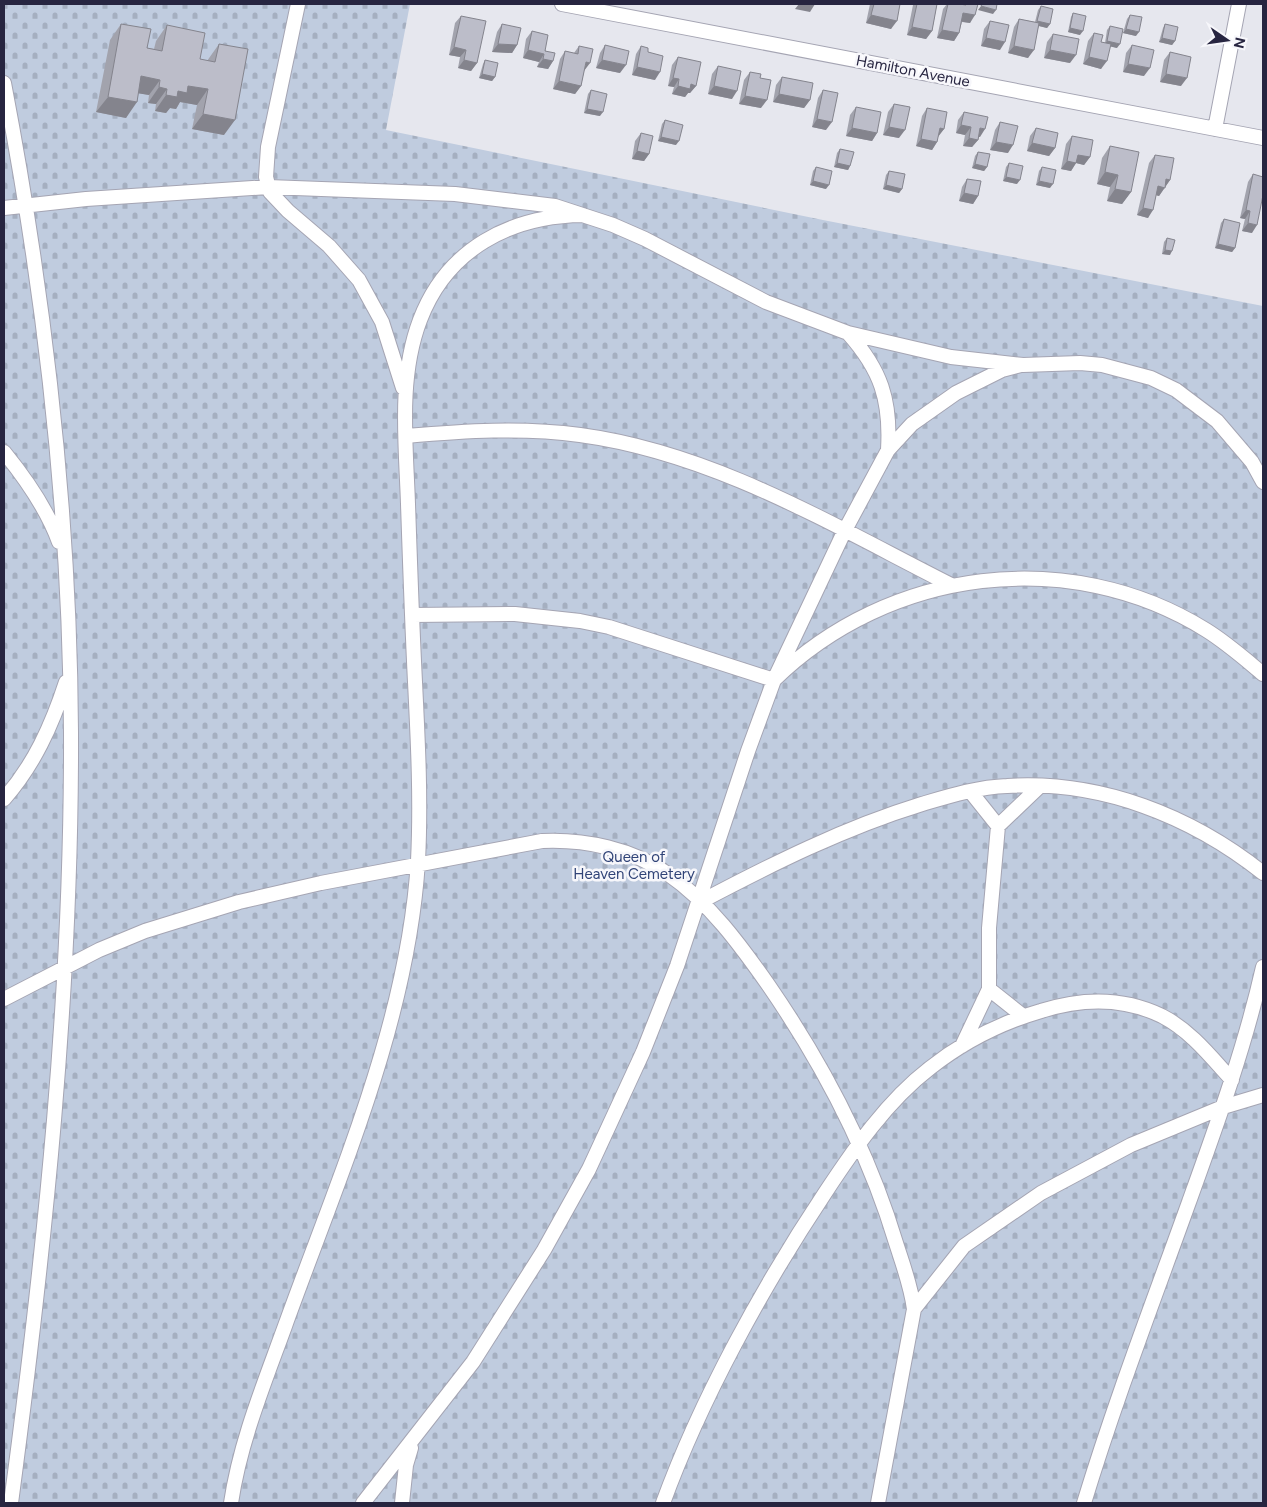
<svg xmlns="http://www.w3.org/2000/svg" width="1267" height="1507" viewBox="0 0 1267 1507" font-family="Figtree,sans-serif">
	<defs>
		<pattern id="cemetery-stones" width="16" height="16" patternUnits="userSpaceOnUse" patternTransform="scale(1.25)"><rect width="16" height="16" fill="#c0ccdf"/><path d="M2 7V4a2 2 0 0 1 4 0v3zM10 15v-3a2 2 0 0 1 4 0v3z" fill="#a5afc0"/></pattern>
	</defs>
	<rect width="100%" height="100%" fill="#e6e7ee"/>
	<path fill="url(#cemetery-stones)" d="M 4,4 L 410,4 L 386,130 L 823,220 L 1263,306 L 1263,1503 L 4,1503 Z"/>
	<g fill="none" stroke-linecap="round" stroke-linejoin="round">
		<g stroke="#a5a5b3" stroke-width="16">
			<path id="minor" d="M 298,4 L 268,147 L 266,177 L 270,192 L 288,211 L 329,246 L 359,280 L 382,322 L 403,388
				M 562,4 L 1263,138
				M 4,83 C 45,297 70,514 71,732 C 72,990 45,1248 11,1503
				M 1215,129 L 1239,4
				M 4,208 L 86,199 L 268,187 L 455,194 L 555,206 L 613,225 L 645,239 L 766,302 L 848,333 L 951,357 L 1023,365 L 1080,363 L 1102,365 L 1151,378 L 1176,390 L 1217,421 L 1252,462 L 1263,482
				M 848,333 C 881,370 891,400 888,450
				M 406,436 C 464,431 522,427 580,435 C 714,453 832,525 951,585
				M 4,452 C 26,479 47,509 59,542
				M 412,615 L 515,614 L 580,621 L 609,627 L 774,680 C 889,568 1069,545 1206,630 C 1227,643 1245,659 1263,674
				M 970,791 L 998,826
				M 4,799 C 34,765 52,725 66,682
				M 700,902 C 772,864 844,828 922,804 C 949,796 978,787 1007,786 C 1101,780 1191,816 1263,873
				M 4,999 L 99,950 L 145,931 L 239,902 L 321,883 L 542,841 C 585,839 632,849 668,874 C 709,902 741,946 769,986 C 824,1066 868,1150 896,1243 C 903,1265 911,1286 914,1309 L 878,1503
				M 1023,1016 L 989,989 L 989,928 L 998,826 L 1040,786
				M 962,1046 L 989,989
				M 914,1309 L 964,1246 L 1041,1193 L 1131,1145 L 1223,1107 L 1263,1095
				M 231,1503 C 240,1442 264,1384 285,1326 C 339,1176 408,1022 418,861 C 421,801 418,742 415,682 C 412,623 410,563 408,504 C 406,443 398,378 420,320 C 447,249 510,216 583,215
				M 363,1503 L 473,1362 L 544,1250 L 589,1169 L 643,1052 L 677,966 L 748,751 L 774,680 L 844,532 L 888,450 L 912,424 L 956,393 L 1002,370 L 1021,365
				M 402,1503 L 406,1465 L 411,1448
				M 663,1503 C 701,1399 763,1286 825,1193 C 854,1149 887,1101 930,1068 C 963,1042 1000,1023 1041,1011 C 1082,998 1123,997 1162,1016 C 1191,1031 1211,1057 1232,1080
				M 1084,1503 C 1115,1401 1153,1302 1189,1202 C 1217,1124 1245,1047 1263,967"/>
		</g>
		<use href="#minor" stroke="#fff" stroke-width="14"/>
	</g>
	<path fill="#a2a3ad" d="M 870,4 L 900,4 L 891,29 L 866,23 Z
		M 914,4 L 937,4 L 932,31 L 926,39 L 907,35 L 913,5 Z
		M 947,4 L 978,4 L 970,23 L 962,22 L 959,33 L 954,41 L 937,38 L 943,9 Z
		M 1041,6 L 1050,24 L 1047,28 L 1039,26 L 1028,58 L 1008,53 L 1014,27 L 1019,19 L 1035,22 L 1038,10 Z
		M 1073,13 L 1080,35 L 1068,32 L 1071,17 Z
		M 1130,15 L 1136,36 L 1123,33 L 1127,19 Z
		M 461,16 L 477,63 L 471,71 L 458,68 L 460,57 L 449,55 L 455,23 Z
		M 990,21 L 1000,50 L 981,46 L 984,29 Z
		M 121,24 L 147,48 L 154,49 L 156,41 L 167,25 L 200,59 L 207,61 L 219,44 L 224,135 L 192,129 L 197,105 L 180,102 L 176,109 L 170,108 L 166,113 L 155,111 L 156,104 L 148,103 L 149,95 L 138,93 L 126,118 L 96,112 L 110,40 Z
		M 502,24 L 517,45 L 512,53 L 492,52 L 497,32 Z
		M 1165,24 L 1175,41 L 1172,45 L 1159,42 L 1163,28 Z
		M 1110,26 L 1117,48 L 1110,46 L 1101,69 L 1083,64 L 1088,41 L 1094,33 L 1101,42 L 1105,43 L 1107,30 Z
		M 532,31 L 553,61 L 548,69 L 537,67 L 539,62 L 523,58 L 526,39 Z
		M 1053,34 L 1070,63 L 1044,58 L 1047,42 Z
		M 605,45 L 620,73 L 596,68 L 600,53 Z
		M 1132,45 L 1144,76 L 1123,72 L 1126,53 Z
		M 579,46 L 584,71 L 581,86 L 575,94 L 553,89 L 560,59 L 565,51 L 574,53 Z
		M 641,46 L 655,80 L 632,75 L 636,54 Z
		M 1170,52 L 1181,86 L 1160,82 L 1164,60 Z
		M 678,57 L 696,86 L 690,93 L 688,93 L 685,97 L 672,94 L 674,87 L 668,86 L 672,65 Z
		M 485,60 L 495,77 L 492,81 L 479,78 L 483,64 Z
		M 718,66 L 732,99 L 708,94 L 712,74 Z
		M 750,72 L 761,108 L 739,104 L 744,80 Z
		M 782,77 L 810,100 L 804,108 L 773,102 L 776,85 Z
		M 591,90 L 600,116 L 584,113 L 588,94 Z
		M 823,90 L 826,130 L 812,127 L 818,98 Z
		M 894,104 L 899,138 L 883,135 L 888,112 Z
		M 856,107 L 877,133 L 872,141 L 846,136 L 850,115 Z
		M 927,108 L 944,129 L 938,136 L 937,142 L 932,150 L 916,146 L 922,116 Z
		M 964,112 L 980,137 L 979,137 L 978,140 L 972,147 L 963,146 L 965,135 L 956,133 L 958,120 Z
		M 665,120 L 676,145 L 658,141 L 662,124 Z
		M 1000,122 L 1008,153 L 990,150 L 995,130 Z
		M 1036,128 L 1055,148 L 1049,156 L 1027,151 L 1030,136 Z
		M 641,133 L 649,154 L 644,161 L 632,159 L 635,141 Z
		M 1072,136 L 1090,157 L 1084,165 L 1076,163 L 1071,171 L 1061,169 L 1066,144 Z
		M 1110,146 L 1131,192 L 1122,204 L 1107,201 L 1110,187 L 1097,184 L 1102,158 Z
		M 840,149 L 850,166 L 848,170 L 834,167 L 837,153 Z
		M 978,152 L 987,167 L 984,171 L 972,168 L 975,156 Z
		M 1155,155 L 1170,180 L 1159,196 L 1156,195 L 1148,218 L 1137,215 L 1149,163 Z
		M 1009,163 L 1017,184 L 1003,181 L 1006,167 Z
		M 816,167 L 826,189 L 810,185 L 813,171 Z
		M 1042,167 L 1050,188 L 1036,185 L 1039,171 Z
		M 889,171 L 902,189 L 899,193 L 883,189 L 886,175 Z
		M 1253,174 L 1252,233 L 1242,231 L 1245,219 L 1240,218 L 1248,182 Z
		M 967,179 L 978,196 L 973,204 L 959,201 L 962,187 Z
		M 1224,219 L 1235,248 L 1232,252 L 1215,248 L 1221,223 Z
		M 1167,238 L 1170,255 L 1162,254 L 1164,242 Z"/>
	<path fill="#84848d" d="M 799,4 L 815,4 L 810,12 L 795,9 Z
		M 981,6 L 996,10 L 993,14 L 978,10 Z
		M 963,13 L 975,15 L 970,23 L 958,21 Z
		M 871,15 L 897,21 L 891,29 L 866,23 Z
		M 1037,21 L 1050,24 L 1047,28 L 1035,25 Z
		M 912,27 L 932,31 L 926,39 L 907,35 Z
		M 1070,28 L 1083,31 L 1080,35 L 1068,32 Z
		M 1126,29 L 1139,32 L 1136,36 L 1123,33 Z
		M 942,30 L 959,33 L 954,41 L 937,38 Z
		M 986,38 L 1005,42 L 1000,50 L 981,46 Z
		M 1162,38 L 1175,41 L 1172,45 L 1159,42 Z
		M 1107,41 L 1120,44 L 1117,48 L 1104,45 Z
		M 498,44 L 517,45 L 512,53 L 492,52 Z
		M 1014,46 L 1034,50 L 1028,58 L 1008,53 Z
		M 454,47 L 466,50 L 460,57 L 449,55 Z
		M 528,50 L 544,54 L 539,62 L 523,58 Z
		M 1050,50 L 1076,55 L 1070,63 L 1044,58 Z
		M 1089,57 L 1107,61 L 1101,69 L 1083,64 Z
		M 543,59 L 553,61 L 548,69 L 537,67 Z
		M 464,60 L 477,63 L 471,71 L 458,68 Z
		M 602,60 L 626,65 L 620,73 L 596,68 Z
		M 586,62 L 590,63 L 584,71 Z
		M 1128,64 L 1150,68 L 1144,76 L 1123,72 Z
		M 637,67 L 660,72 L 655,80 L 632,75 Z
		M 482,74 L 495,77 L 492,81 L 479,78 Z
		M 1166,74 L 1187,78 L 1181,86 L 1160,82 Z
		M 141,76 L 160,80 L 149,95 L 130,92 Z
		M 673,78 L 679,79 L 674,87 L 668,86 Z
		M 559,81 L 581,86 L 575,94 L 553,89 Z
		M 691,84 L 696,86 L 690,93 L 688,93 L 685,97 L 672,94 L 678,86 Z
		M 188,86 L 208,89 L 197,105 L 180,102 L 176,109 L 170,108 L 166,113 L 155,111 L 166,95 L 178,91 Z
		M 714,86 L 737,91 L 732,99 L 708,94 Z
		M 159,87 L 167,89 L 156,104 L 148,103 Z
		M 779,94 L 810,100 L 804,108 L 773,102 Z
		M 745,96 L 767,100 L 761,108 L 739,104 Z
		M 108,97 L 137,102 L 126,118 L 96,112 Z
		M 587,109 L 603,112 L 600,116 L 584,113 Z
		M 203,114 L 235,120 L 224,135 L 192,129 Z
		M 817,119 L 832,122 L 826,130 L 812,127 Z
		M 961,125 L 971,127 L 965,135 L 956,133 Z
		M 889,127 L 905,130 L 899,138 L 883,135 Z
		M 852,128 L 877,133 L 872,141 L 846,136 Z
		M 940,128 L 944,129 L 938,137 Z
		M 980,128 L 985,129 L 980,137 L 975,136 Z
		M 661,137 L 679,141 L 676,145 L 658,141 Z
		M 969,138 L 978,140 L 972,147 L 963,146 Z
		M 921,139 L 937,142 L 932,150 L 916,146 Z
		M 996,142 L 1013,145 L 1008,153 L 990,150 Z
		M 1032,143 L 1055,148 L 1049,156 L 1027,151 Z
		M 637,151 L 649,154 L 644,161 L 632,159 Z
		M 1078,155 L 1090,157 L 1084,165 L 1076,163 L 1071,171 L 1061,169 L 1067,161 Z
		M 837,163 L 850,166 L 848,170 L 834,167 Z
		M 975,164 L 987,167 L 984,171 L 972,168 Z
		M 1105,172 L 1118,175 L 1110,187 L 1097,184 Z
		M 1006,177 L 1020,180 L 1017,184 L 1003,181 Z
		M 1166,179 L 1170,180 L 1159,196 L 1152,194 L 1158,186 Z
		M 813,181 L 829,185 L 826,189 L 810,185 Z
		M 1039,181 L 1053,184 L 1050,188 L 1036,185 Z
		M 886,185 L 902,189 L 899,193 L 883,189 Z
		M 1115,189 L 1131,192 L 1122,204 L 1107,201 Z
		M 964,193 L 978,196 L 973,204 L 959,201 Z
		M 1143,208 L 1153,210 L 1148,218 L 1137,215 Z
		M 1246,210 L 1250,211 L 1245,219 L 1240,218 Z
		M 1248,223 L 1257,225 L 1252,233 L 1242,231 Z
		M 1218,244 L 1235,248 L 1232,252 L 1215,248 Z
		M 1165,250 L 1172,251 L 1170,255 L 1162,254 Z"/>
	<path fill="#bcbdc9" stroke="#84848d" d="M 874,4 L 900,4 L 897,21 L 871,15 Z
		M 917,4 L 937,4 L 932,31 L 912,27 Z
		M 948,4 L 959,4 L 966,5 L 966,4 L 978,4 L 975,15 L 963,13 L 959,33 L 942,30 Z
		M 982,4 L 997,4 L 996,10 L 981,6 Z
		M 1041,6 L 1053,9 L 1050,24 L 1037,21 Z
		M 1073,13 L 1086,16 L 1083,31 L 1070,28 Z
		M 1130,15 L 1142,17 L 1139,32 L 1126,29 Z
		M 461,16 L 486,21 L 477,63 L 464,60 L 466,50 L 454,47 Z
		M 1019,19 L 1039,23 L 1034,50 L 1014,46 Z
		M 990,21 L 1009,25 L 1005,42 L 986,38 Z
		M 121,24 L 151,29 L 147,48 L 162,51 L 167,25 L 205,33 L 200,59 L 215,62 L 219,44 L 248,49 L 235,120 L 203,114 L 208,89 L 188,86 L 187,93 L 178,91 L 177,97 L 166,95 L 167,89 L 159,87 L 160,80 L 141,76 L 137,102 L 108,97 Z
		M 502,24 L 521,28 L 517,45 L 498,44 Z
		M 1165,24 L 1178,27 L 1175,41 L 1162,38 Z
		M 1110,26 L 1123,29 L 1120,44 L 1107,41 Z
		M 532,31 L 548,35 L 545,51 L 555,53 L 553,61 L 543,59 L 544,54 L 528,50 Z
		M 1094,33 L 1103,35 L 1101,42 L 1111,44 L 1107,61 L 1089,57 Z
		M 1053,34 L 1079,39 L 1076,55 L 1050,50 Z
		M 605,45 L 629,51 L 626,65 L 602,60 Z
		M 1132,45 L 1154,50 L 1150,68 L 1128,64 Z
		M 579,46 L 593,49 L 590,63 L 586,62 L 581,86 L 559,81 L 565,51 L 578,54 Z
		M 641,46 L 648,48 L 648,52 L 663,56 L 660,72 L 637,67 Z
		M 1170,52 L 1191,57 L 1187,78 L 1166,74 Z
		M 678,57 L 701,62 L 696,86 L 691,84 L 690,89 L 678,86 L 679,79 L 673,78 Z
		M 485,60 L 498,63 L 495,77 L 482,74 Z
		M 718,66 L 741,71 L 737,91 L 714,86 Z
		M 750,72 L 761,74 L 760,78 L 771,80 L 767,100 L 745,96 Z
		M 782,77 L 813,83 L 810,100 L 779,94 Z
		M 591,90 L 607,94 L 603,112 L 587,109 Z
		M 823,90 L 838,93 L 832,122 L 817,119 Z
		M 894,104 L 910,107 L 905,130 L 889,127 Z
		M 856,107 L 881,112 L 877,133 L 852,128 Z
		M 927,108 L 947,112 L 944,129 L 940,128 L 937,142 L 921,139 Z
		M 964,112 L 988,117 L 985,129 L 980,128 L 978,140 L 969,138 L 971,127 L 961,125 Z
		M 665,120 L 683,125 L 679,141 L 661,137 Z
		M 1000,122 L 1018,126 L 1013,145 L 996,142 Z
		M 1036,128 L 1058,133 L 1055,148 L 1032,143 Z
		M 641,133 L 653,136 L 649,154 L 637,151 Z
		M 1072,136 L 1093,140 L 1090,157 L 1078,155 L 1076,163 L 1067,161 Z
		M 1110,146 L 1139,152 L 1131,192 L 1115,189 L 1118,175 L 1105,172 Z
		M 840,149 L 854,152 L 850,166 L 837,163 Z
		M 978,152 L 990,154 L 987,167 L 975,164 Z
		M 1155,155 L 1174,158 L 1170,180 L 1166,179 L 1165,188 L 1158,186 L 1153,210 L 1143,208 Z
		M 1009,163 L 1023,166 L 1020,180 L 1006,177 Z
		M 816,167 L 832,171 L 829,185 L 813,181 Z
		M 1042,167 L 1056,170 L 1053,184 L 1039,181 Z
		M 889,171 L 905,174 L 902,189 L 886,185 Z
		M 1253,174 L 1263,177 L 1263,195 L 1257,225 L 1248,223 L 1250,211 L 1246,210 Z
		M 967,179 L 981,181 L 978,196 L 964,193 Z
		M 1224,219 L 1240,223 L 1235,248 L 1218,244 Z
		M 1167,238 L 1175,240 L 1172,251 L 1165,250 Z"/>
	<g text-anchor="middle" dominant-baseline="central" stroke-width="5" stroke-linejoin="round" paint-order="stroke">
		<g font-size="15" fill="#272540" stroke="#f7f7fb">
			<text transform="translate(913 71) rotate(11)">Hamilton Avenue</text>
		</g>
		<g font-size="15" fill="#304377" stroke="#f7f7fb">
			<text x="634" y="857">Queen of<tspan x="634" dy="17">Heaven Cemetery</tspan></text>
		</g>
	</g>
	<rect width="1267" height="1507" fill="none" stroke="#272540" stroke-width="10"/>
	<g transform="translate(1227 40) rotate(103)" stroke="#f7f7fb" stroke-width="4" paint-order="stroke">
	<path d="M0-4L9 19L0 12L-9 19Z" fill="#272540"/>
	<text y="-8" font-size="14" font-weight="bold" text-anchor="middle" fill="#272540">N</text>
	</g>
</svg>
